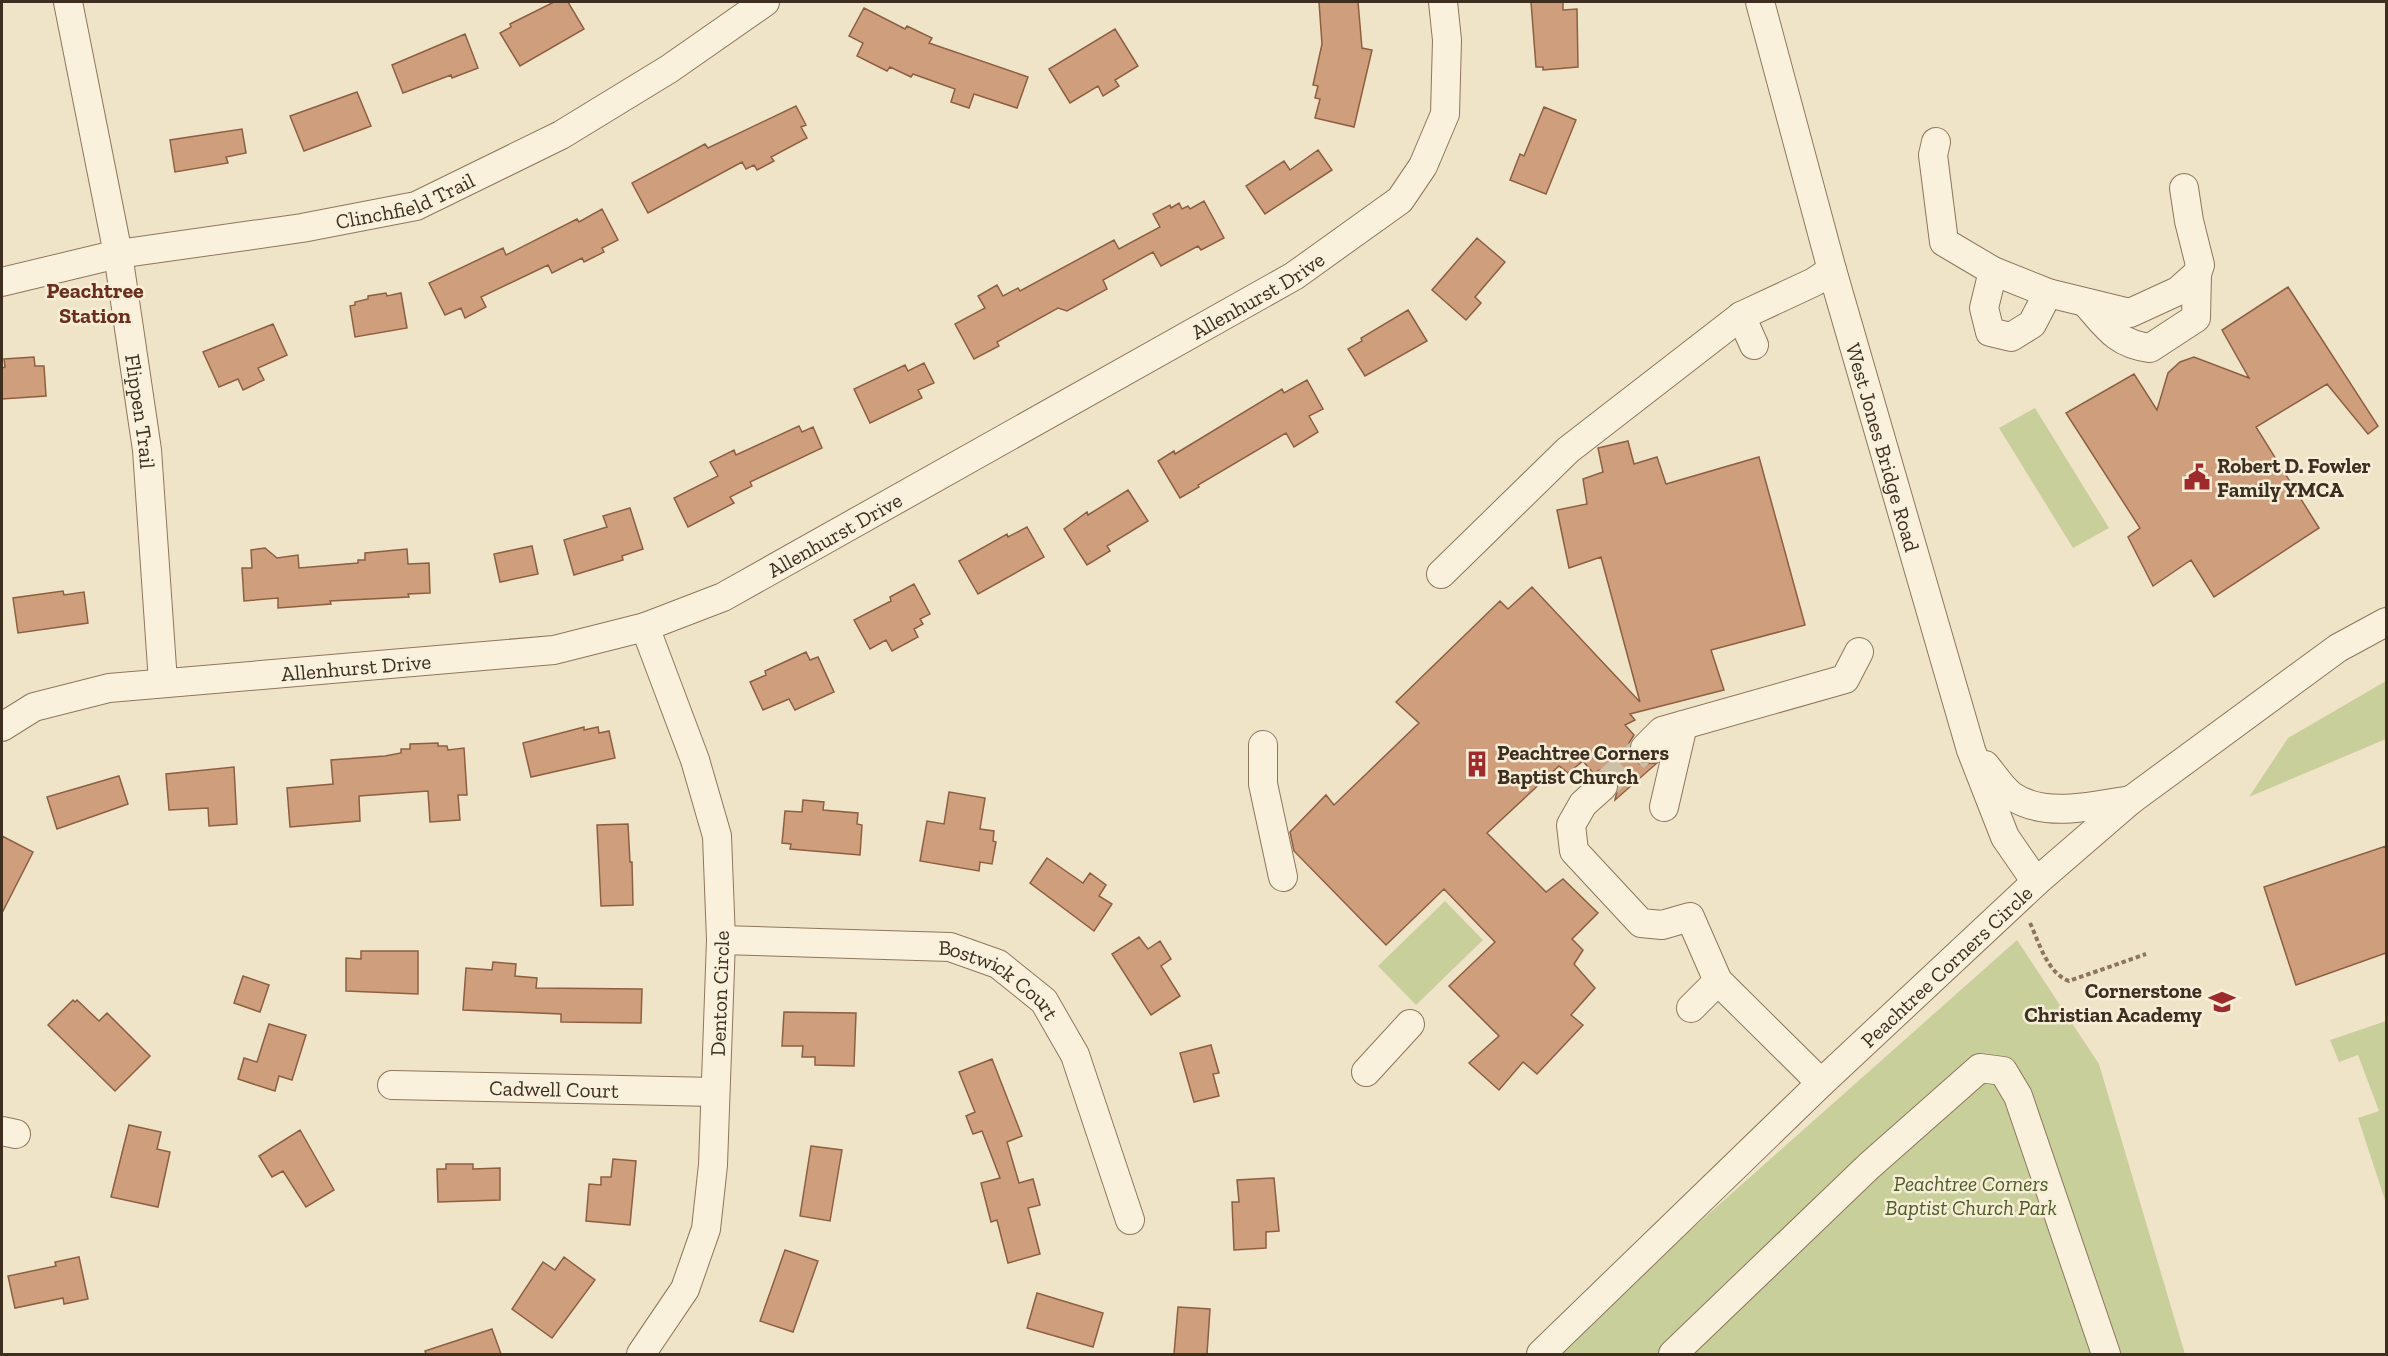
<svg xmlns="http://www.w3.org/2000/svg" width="2388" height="1356" viewBox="0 0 2388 1356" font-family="'Zilla Slab',serif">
	<rect width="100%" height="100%" fill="#f0e4c8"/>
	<path fill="#c9cf9b" d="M 2035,408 L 2109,528 L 2073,548 L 1999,428 Z
		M 2386,681 L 2386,739 L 2249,797 L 2288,738 Z
		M 1445,901 L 1483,940 L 1416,1005 L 1378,966 Z
		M 2017,940 L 2099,1064 L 2185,1354 L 1551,1354 Z
		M 2386,1021 L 2386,1203 L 2358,1118 L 2379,1111 L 2358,1055 L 2339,1062 L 2330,1040 Z"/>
	<path fill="#cf9f7d" stroke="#8d5f41" stroke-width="1.5" d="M 554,2 L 568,2 L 584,29 L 520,66 L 500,33 L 511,27 L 510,24 Z
		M 1319,2 L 1358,2 L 1362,48 L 1372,50 L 1354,127 L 1315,118 L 1320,99 L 1315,98 L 1318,86 L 1313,85 L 1322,44 Z
		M 1531,2 L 1563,2 L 1563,10 L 1577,9 L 1578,67 L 1543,70 L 1543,67 L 1536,67 Z
		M 864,8 L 905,29 L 907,26 L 932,38 L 929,43 L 1028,77 L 1017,108 L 974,94 L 969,108 L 951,102 L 955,89 L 913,74 L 911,77 L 890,67 L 887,71 L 857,56 L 863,43 L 849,36 Z
		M 1115,29 L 1138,66 L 1115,80 L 1119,86 L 1103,96 L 1098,86 L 1070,103 L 1049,69 Z
		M 465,34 L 478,68 L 452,78 L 451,75 L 403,93 L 392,65 Z
		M 357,92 L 371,126 L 304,151 L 290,116 Z
		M 796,106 L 806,125 L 801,127 L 807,138 L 771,157 L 774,161 L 757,170 L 754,165 L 746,169 L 742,162 L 648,213 L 632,183 L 705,144 L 708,148 Z
		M 1544,107 L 1576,120 L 1546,194 L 1510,180 L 1520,154 L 1524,156 Z
		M 242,129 L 246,153 L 226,157 L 228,163 L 175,172 L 170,140 Z
		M 1318,150 L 1332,170 L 1265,214 L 1246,186 L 1284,161 L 1290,170 Z
		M 1204,201 L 1224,238 L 1201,250 L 1198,246 L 1161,266 L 1153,252 L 1103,280 L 1107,289 L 1067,311 L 1058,308 L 997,342 L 999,346 L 974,359 L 955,324 L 985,308 L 978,296 L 997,285 L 1003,296 L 1018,288 L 1020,291 L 1114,240 L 1119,249 L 1160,227 L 1153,214 L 1170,205 L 1171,208 L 1179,203 L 1182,209 L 1188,206 L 1190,209 Z
		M 602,209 L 618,240 L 602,248 L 604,252 L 584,262 L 582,258 L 552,273 L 548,265 L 481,297 L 486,307 L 465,318 L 461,308 L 445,315 L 429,283 L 503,248 L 506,255 L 577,219 L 579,222 Z
		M 1477,238 L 1505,262 L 1475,297 L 1481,303 L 1466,320 L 1432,290 Z
		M 2288,287 L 2378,426 L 2368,434 L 2327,384 L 2256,427 L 2319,528 L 2214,597 L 2191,560 L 2153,586 L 2128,537 L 2140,528 L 2066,413 L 2134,374 L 2157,410 L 2168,373 L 2180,362 L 2194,357 L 2249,378 L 2222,330 Z
		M 386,293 L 387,296 L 401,293 L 407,328 L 355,337 L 350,306 L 355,305 L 355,302 L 368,299 L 368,296 Z
		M 1408,310 L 1427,341 L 1365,376 L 1348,349 L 1362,341 L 1361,338 Z
		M 273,324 L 287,355 L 258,368 L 264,380 L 243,390 L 238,379 L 219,387 L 203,352 Z
		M 34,357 L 35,366 L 44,366 L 46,396 L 2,399 L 2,368 L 5,367 L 4,359 Z
		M 924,363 L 934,383 L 918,390 L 922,398 L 870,423 L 854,389 L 905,365 L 908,371 Z
		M 1307,380 L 1323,409 L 1309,416 L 1318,432 L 1294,447 L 1286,433 L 1198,485 L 1199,487 L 1180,498 L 1158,461 L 1174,451 L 1175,454 L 1282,389 L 1284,393 Z
		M 799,426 L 802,432 L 813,427 L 822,448 L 750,482 L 752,486 L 730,497 L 734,503 L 688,527 L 674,498 L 718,476 L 710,462 L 734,450 L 736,455 Z
		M 1628,441 L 1634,464 L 1657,457 L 1666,484 L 1759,457 L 1805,625 L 1711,650 L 1724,690 L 1630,714 L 1635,720 L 1625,725 L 1634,735 L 1629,743 L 1629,753 L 1640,764 L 1657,763 L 1615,800 L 1619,783 L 1616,775 L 1609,771 L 1600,770 L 1593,773 L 1583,761 L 1568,773 L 1559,766 L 1487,833 L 1546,892 L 1563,879 L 1598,913 L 1572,939 L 1583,950 L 1574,964 L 1595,988 L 1571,1015 L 1583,1025 L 1537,1074 L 1523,1062 L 1499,1090 L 1469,1063 L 1499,1036 L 1449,986 L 1495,942 L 1444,889 L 1386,945 L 1294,851 L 1290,832 L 1326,795 L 1334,805 L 1419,723 L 1396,702 L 1500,601 L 1508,609 L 1532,587 L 1640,702 L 1601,557 L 1569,568 L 1557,510 L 1587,504 L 1583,479 L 1603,472 L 1598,448 Z
		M 1128,490 L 1148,521 L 1107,546 L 1110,551 L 1087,565 L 1064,529 L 1087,512 L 1088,515 Z
		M 630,508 L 643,549 L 622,556 L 623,560 L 574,575 L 564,540 L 607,527 L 603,516 Z
		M 1027,527 L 1044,557 L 978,594 L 959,561 L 1007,534 L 1008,537 Z
		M 532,546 L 538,574 L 500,582 L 494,554 Z
		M 265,548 L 277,558 L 298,555 L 299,568 L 358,563 L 358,560 L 365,560 L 365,553 L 407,549 L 408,564 L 429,563 L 430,593 L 408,594 L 409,597 L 330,601 L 331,604 L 278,608 L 278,598 L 244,601 L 242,568 L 252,568 L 251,550 Z
		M 914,584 L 930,614 L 920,619 L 923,624 L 914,629 L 918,637 L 892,651 L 886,640 L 870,649 L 854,620 L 891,601 L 890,597 Z
		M 63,591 L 64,595 L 84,592 L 88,623 L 18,633 L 13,598 Z
		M 806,652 L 810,660 L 818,657 L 834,692 L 795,710 L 789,699 L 763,710 L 750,682 L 766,675 L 765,671 Z
		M 584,727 L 584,730 L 598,727 L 599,733 L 609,731 L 615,758 L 531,777 L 523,743 Z
		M 438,743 L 438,746 L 447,746 L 448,750 L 464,748 L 467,795 L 458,795 L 460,820 L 430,822 L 428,791 L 359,796 L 360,821 L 290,827 L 287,788 L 333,784 L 331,760 L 385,756 L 401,753 L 401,749 L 410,749 L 410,744 Z
		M 234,767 L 237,824 L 209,826 L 208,808 L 169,810 L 166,774 Z
		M 119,776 L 128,804 L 57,829 L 47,797 Z
		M 949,792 L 985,798 L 980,829 L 994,831 L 993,841 L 996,842 L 992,864 L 980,862 L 979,871 L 920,861 L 927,821 L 944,824 Z
		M 803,800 L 824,802 L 823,810 L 858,813 L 857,824 L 862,825 L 860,855 L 790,849 L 791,844 L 782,843 L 785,811 L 802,812 Z
		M 628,824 L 630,862 L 632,862 L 633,905 L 601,906 L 597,825 Z
		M 2,836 L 33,852 L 2,913 Z
		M 2386,846 L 2386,953 L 2296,985 L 2264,887 Z
		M 1047,858 L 1083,883 L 1090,873 L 1106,885 L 1099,896 L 1112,904 L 1094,931 L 1030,883 Z
		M 1139,937 L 1148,949 L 1160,941 L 1171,959 L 1161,966 L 1180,996 L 1151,1015 L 1112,954 Z
		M 361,951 L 418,951 L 418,994 L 346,991 L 346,958 L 361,959 Z
		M 493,962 L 516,964 L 515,976 L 537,978 L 536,988 L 642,989 L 641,1023 L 561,1022 L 561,1014 L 463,1010 L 466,968 L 492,970 Z
		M 243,976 L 269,985 L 260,1012 L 234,1003 Z
		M 73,1000 L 75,1002 L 77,1000 L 99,1021 L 107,1013 L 150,1056 L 115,1091 L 48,1025 Z
		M 784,1012 L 856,1013 L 854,1066 L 815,1065 L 815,1057 L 802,1057 L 803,1046 L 782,1046 Z
		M 269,1024 L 306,1035 L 292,1080 L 279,1076 L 275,1091 L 238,1079 L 244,1058 L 257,1062 Z
		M 1211,1045 L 1219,1073 L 1213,1074 L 1219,1096 L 1194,1102 L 1180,1053 Z
		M 992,1059 L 1022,1136 L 1007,1142 L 1019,1183 L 1033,1179 L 1040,1205 L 1028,1208 L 1040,1254 L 1008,1263 L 997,1220 L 991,1222 L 981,1183 L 1000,1178 L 982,1131 L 973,1134 L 966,1116 L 975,1112 L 959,1072 Z
		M 129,1125 L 161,1132 L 157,1149 L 170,1152 L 158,1207 L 111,1197 Z
		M 300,1130 L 334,1190 L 306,1207 L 283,1171 L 272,1177 L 259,1156 Z
		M 811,1146 L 842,1150 L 830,1221 L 800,1216 Z
		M 613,1159 L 636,1161 L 630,1225 L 586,1221 L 589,1184 L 601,1185 L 601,1177 L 611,1177 Z
		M 446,1164 L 473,1164 L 473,1169 L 500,1168 L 500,1200 L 438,1202 L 437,1169 L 446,1169 Z
		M 1274,1178 L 1279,1231 L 1266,1232 L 1266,1248 L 1234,1250 L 1232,1202 L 1239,1202 L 1237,1180 Z
		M 785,1250 L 818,1261 L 793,1332 L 760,1321 Z
		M 79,1257 L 88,1299 L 64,1304 L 63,1298 L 15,1308 L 8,1276 L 56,1266 L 55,1262 Z
		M 564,1257 L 595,1280 L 552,1338 L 512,1309 L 543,1262 L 555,1270 Z
		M 1037,1293 L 1103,1313 L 1093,1347 L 1027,1328 Z
		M 1178,1307 L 1210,1309 L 1207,1354 L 1174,1354 Z
		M 492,1329 L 501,1354 L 426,1354 L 425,1351 Z"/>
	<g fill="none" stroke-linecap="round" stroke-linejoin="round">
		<path stroke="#ccc0a6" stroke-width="28" stroke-dasharray="28 14" stroke-linecap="butt" d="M 1603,786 L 1645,748"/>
		<g stroke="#8d765c" stroke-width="30">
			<g id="minor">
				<path id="s1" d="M 68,2 L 118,254 L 147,450 L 163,682"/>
				<path id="s2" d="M 1760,2 L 1832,270 L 1971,750 L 2005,837 L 2036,882"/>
				<path d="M 1936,142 L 1933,155 L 1944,242 L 1993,271 L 2048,293 L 2130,313 L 2178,291 L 2197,274 L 2200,265 L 2189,221 L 2184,188"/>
				<path d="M 1993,271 L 1984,308 L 1990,332 L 2011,337 L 2032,324 L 2048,293"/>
				<path id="s3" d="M 2,282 L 118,254 L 302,228 L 416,206 L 561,135 L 669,69 L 765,2"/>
				<path d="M 2086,303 C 2107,327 2117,344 2150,348 L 2196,318 L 2197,274"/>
				<path d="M 1741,316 L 1754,345"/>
				<path d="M 1441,574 L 1568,450 L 1741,316 L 1814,282 L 1832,270"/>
				<path id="s4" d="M 2,727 L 34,707 L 109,688 L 554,650 L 645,627 L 723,597 L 1294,276 L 1400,200 L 1423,166 L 1445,114 L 1447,40 L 1443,2"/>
				<path d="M 1263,745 L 1263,784 L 1283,877"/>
				<path d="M 1645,748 L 1662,731 L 1845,679 L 1859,652"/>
				<path d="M 1985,765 C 1993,774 2002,789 2012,796 C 2046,819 2095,805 2131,800"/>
				<path d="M 1603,786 L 1583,804 L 1571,825 L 1574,851 L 1641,923 L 1662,925 L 1690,917 L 1718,981 L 1821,1083"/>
				<path d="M 1664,807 L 1683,725"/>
				<path id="s5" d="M 721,940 L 950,947 L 998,964 L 1044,1001 L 1075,1055 L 1130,1220"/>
				<path d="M 1691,1008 L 1718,981"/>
				<path d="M 1366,1072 L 1410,1024"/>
				<path id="s6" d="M 392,1085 L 715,1092"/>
				<path d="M 2,1131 L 16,1134"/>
				<path id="s7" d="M 641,1354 L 685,1289 L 706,1229 L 713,1165 L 721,940 L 717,836 L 695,760 L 645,627"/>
				<path id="s8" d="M 1541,1354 L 1821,1083 L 2036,882 L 2131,800 L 2338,648 L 2386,622"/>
				<path d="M 1673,1354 L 1869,1166 L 1980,1068 L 2003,1071 L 2018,1096 L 2106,1354"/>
			</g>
		</g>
		<path stroke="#8d765c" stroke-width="4" stroke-dasharray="4.5 3" stroke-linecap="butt" d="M 2030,923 C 2039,942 2047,973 2069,981 L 2146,954"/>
		<use href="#minor" stroke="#faf1dc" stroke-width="28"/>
	</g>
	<defs>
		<g id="civic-bare" transform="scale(2.07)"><path d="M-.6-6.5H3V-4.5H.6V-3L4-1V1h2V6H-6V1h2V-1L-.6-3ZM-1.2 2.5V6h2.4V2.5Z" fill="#9e2a2b" stroke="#f7eed8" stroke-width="2.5" paint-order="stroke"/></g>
		<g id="building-bare" transform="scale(2.07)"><path d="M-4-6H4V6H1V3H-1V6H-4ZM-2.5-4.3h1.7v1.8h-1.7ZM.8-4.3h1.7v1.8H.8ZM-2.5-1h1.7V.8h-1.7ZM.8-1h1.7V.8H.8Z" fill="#9e2a2b" stroke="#f7eed8" stroke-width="2.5" paint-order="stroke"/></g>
		<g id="school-bare" transform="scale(2.07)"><path d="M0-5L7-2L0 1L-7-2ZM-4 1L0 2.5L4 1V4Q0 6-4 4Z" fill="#9e2a2b" stroke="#f7eed8" stroke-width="2.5" paint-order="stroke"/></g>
	</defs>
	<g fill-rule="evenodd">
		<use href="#civic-bare" x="2197" y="477"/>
		<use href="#building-bare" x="1477" y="764"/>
		<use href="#school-bare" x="2222" y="1002"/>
	</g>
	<g text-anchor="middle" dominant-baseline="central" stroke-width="5" stroke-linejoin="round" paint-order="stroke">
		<g font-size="21" fill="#3d2e20" stroke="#f7eed8">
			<text stroke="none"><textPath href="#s3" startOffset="412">Clinchfield Trail</textPath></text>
			<text stroke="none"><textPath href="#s4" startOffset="1353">Allenhurst Drive</textPath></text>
			<text stroke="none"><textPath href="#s1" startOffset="416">Flippen Trail</textPath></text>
			<text stroke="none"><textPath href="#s2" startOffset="462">West Jones Bridge Road</textPath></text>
			<text stroke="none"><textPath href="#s4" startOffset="867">Allenhurst Drive</textPath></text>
			<text stroke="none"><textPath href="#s4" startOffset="363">Allenhurst Drive</textPath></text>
			<text stroke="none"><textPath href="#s8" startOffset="561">Peachtree Corners Circle</textPath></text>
			<text stroke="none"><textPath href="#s5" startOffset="288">Bostwick Court</textPath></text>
			<text stroke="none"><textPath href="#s7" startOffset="378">Denton Circle</textPath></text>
			<text stroke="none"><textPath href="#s6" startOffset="162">Cadwell Court</textPath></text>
		</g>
		<g font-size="21" font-weight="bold" fill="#3d2e20" stroke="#f7eed8" text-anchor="start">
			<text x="2217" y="465">Robert D. Fowler<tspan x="2217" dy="24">Family YMCA</tspan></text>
			<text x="1497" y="752">Peachtree Corners<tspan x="1497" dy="24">Baptist Church</tspan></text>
			<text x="2202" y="990" text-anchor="end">Cornerstone<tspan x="2202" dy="24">Christian Academy</tspan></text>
		</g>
		<g font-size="21" font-style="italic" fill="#4d5a26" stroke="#f7eed8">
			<text x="1971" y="1183">Peachtree Corners<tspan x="1971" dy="24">Baptist Church Park</tspan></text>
		</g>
		<g font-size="22" font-weight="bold" fill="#6b2e1e" stroke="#f7eed8">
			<text x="95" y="290">Peachtree<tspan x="95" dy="25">Station</tspan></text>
		</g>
	</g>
	<rect width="2388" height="1356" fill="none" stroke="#3d2e20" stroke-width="6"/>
</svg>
